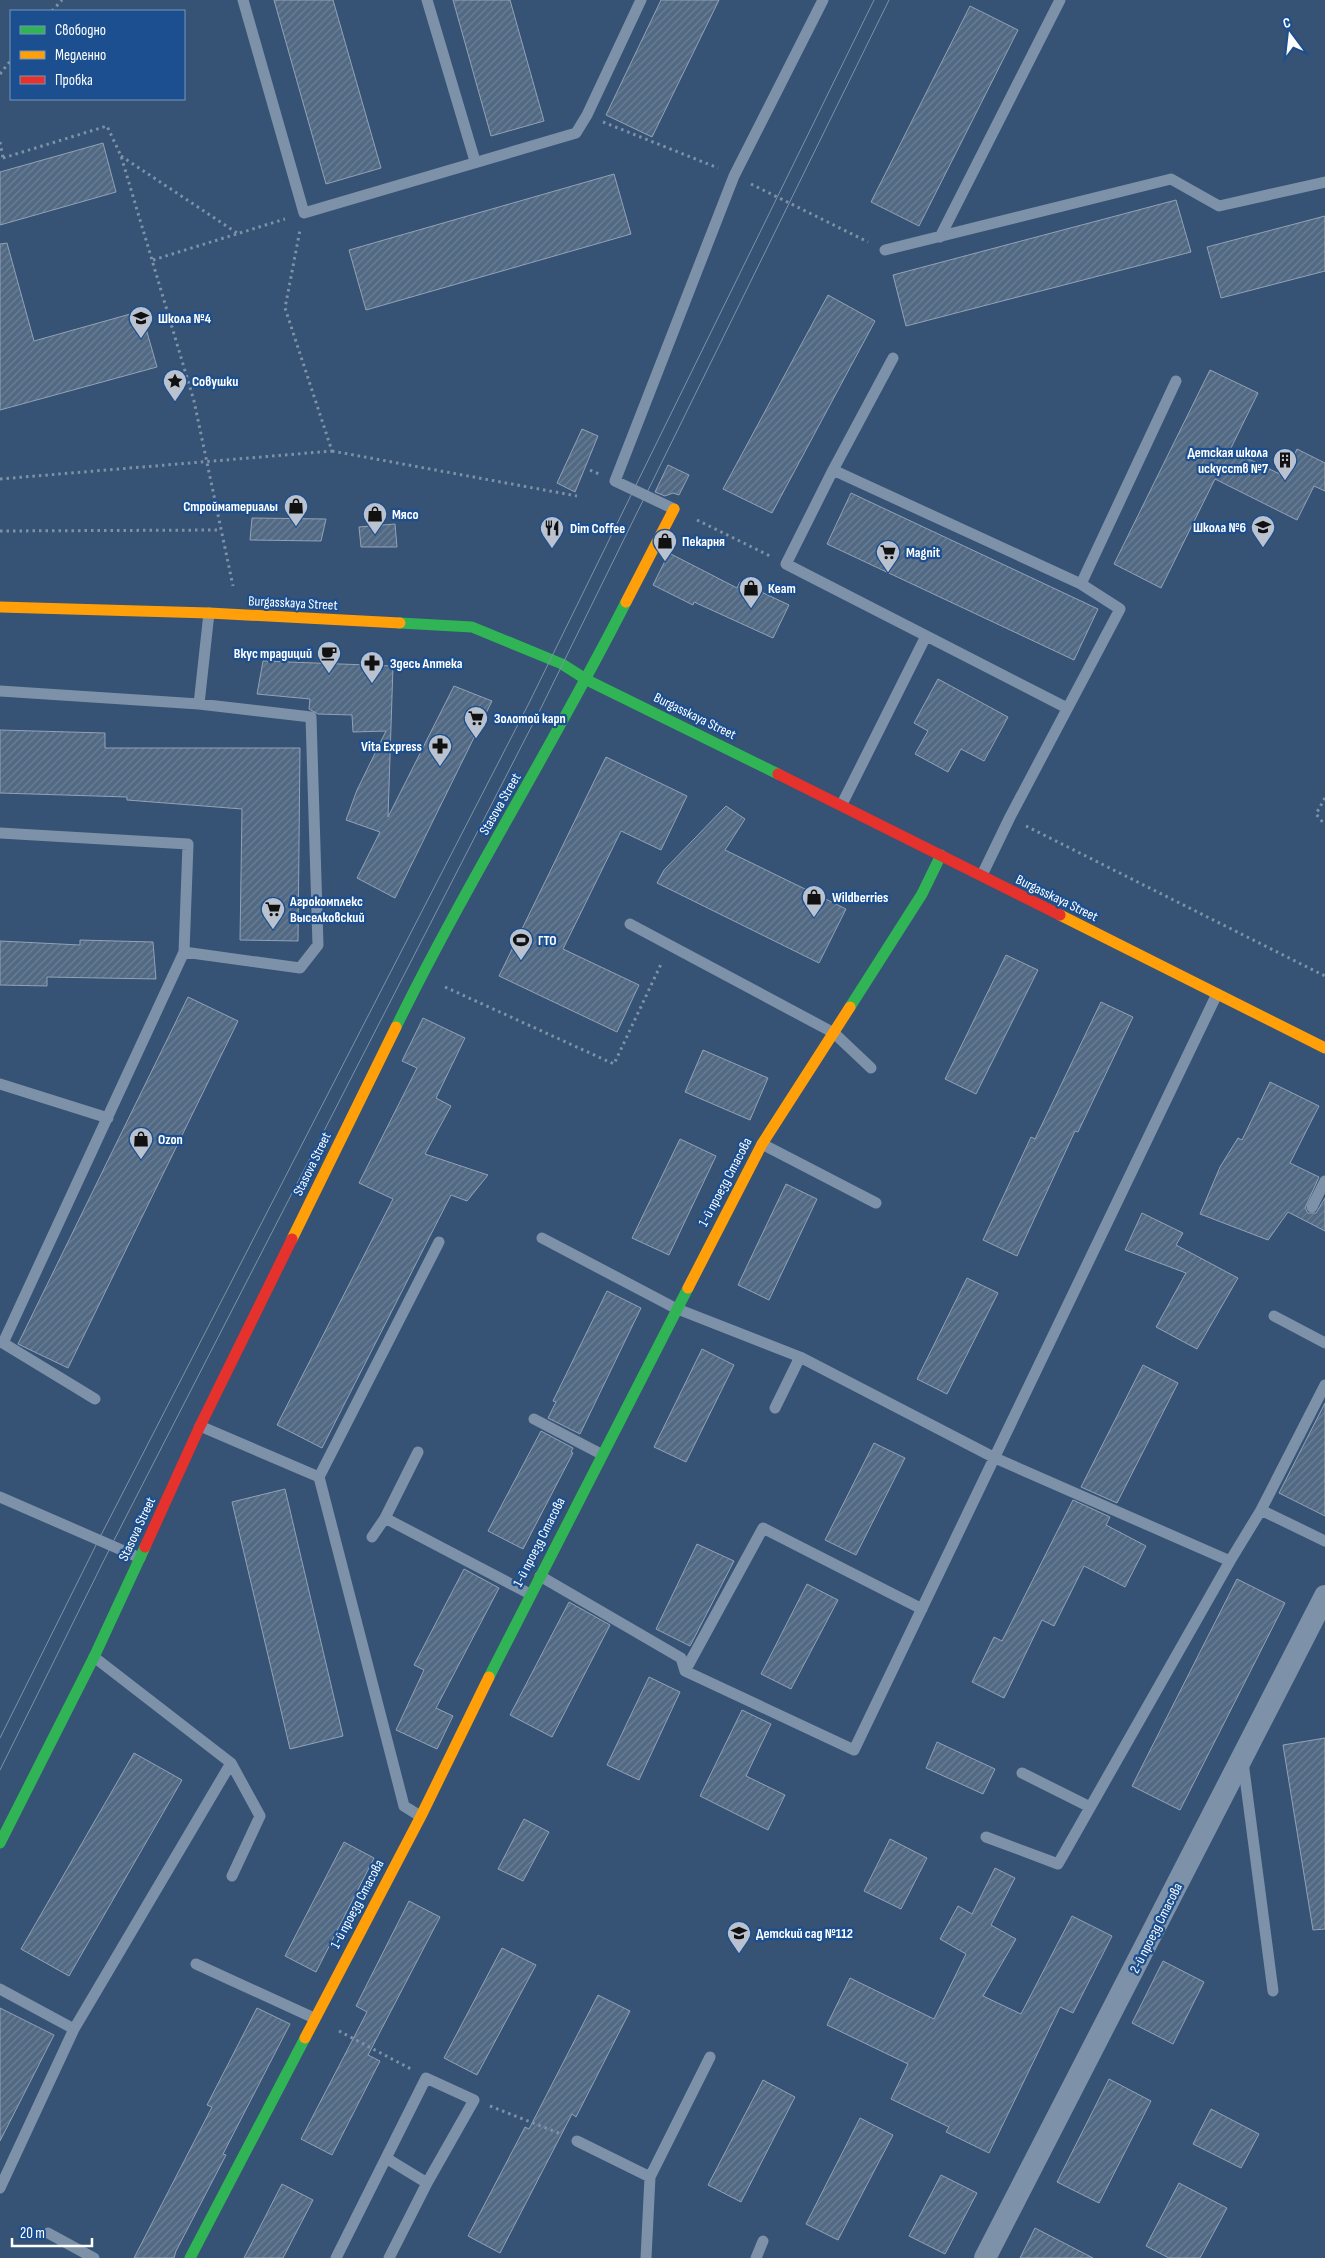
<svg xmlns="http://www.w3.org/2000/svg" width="1325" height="2258" viewBox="0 0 1325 2258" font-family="'Sofia Sans Condensed',sans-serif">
	<defs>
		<pattern id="building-hatch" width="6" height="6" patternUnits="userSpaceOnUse" patternTransform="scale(1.25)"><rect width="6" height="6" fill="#526984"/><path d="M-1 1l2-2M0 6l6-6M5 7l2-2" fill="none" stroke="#6c8096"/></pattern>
	</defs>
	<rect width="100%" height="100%" fill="#365274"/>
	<path fill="url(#building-hatch)" stroke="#92a2b6" d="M 274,0 L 333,0 L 381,168 L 326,184 Z
		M 453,0 L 510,0 L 544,121 L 491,136 Z
		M 661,0 L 719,0 L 652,137 L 606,115 Z
		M 970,6 L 1018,30 L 919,226 L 871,202 Z
		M 103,143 L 116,192 L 0,225 L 0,172 Z
		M 614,174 L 631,234 L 366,310 L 349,250 Z
		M 1176,200 L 1191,252 L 906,326 L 893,275 Z
		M 1325,216 L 1325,271 L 1221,298 L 1207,247 Z
		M 7,243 L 34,341 L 141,311 L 157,367 L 0,410 L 0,244 Z
		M 828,295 L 875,321 L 772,513 L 723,489 Z
		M 1210,370 L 1258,393 L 1230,450 L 1284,476 L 1297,449 L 1325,463 L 1325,491 L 1314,486 L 1297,520 L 1215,479 L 1161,588 L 1114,564 Z
		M 582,429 L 598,436 L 575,492 L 557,483 Z
		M 668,465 L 689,475 L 679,495 L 673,493 L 665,496 L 655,492 Z
		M 851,493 L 1098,609 L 1074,660 L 827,544 Z
		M 252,518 L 326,519 L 321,541 L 250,540 Z
		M 395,524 L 397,547 L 361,547 L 359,527 Z
		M 669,553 L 737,588 L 740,582 L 789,605 L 773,638 L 694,602 L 693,605 L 653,585 Z
		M 263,661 L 393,666 L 388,817 L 454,686 L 492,701 L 395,898 L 357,878 L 380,832 L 346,820 L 357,790 L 386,731 L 353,732 L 352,715 L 318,714 L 309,709 L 310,699 L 257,694 Z
		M 938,679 L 1008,717 L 984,761 L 961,749 L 948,772 L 915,754 L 928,731 L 914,723 Z
		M 0,730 L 105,733 L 105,748 L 300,748 L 298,941 L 240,940 L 242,809 L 127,800 L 127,797 L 0,793 Z
		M 606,757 L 687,796 L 661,850 L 621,831 L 563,949 L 639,985 L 617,1032 L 499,976 Z
		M 726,806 L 745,819 L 725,850 L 846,909 L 819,963 L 657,883 L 664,870 Z
		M 80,940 L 153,942 L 156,979 L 47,977 L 47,986 L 0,985 L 0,941 L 80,945 Z
		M 1006,955 L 1038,970 L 976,1094 L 945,1079 Z
		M 188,997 L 238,1021 L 68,1368 L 18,1344 Z
		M 1101,1002 L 1133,1017 L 1078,1132 L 1075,1131 L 1017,1256 L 983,1240 L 1031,1137 L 1035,1139 Z
		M 423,1018 L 465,1038 L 436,1098 L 451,1106 L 425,1154 L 488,1175 L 467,1201 L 451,1195 L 322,1448 L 277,1425 L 393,1199 L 359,1183 L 417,1068 L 402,1061 Z
		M 703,1050 L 768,1078 L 750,1120 L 685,1092 Z
		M 1270,1082 L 1319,1106 L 1290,1163 L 1319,1177 L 1305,1208 L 1308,1213 L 1316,1213 L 1325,1198 L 1325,1231 L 1288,1212 L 1268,1240 L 1200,1214 L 1220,1167 L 1238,1138 L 1242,1140 Z
		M 680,1139 L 716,1156 L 669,1255 L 632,1238 Z
		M 786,1184 L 817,1199 L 769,1300 L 738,1285 Z
		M 1142,1213 L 1183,1233 L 1176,1245 L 1238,1278 L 1197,1349 L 1156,1327 L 1186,1273 L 1125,1250 Z
		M 967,1278 L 998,1293 L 947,1394 L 917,1379 Z
		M 607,1291 L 641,1308 L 580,1434 L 548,1418 L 556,1402 L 553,1401 Z
		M 702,1349 L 734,1365 L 686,1462 L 654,1447 Z
		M 1143,1365 L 1178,1383 L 1117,1503 L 1081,1487 Z
		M 1325,1403 L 1325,1516 L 1279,1493 Z
		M 541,1431 L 573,1448 L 571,1452 L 573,1453 L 523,1549 L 488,1531 Z
		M 874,1443 L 905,1458 L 856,1555 L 825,1540 Z
		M 285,1489 L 343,1736 L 290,1749 L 232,1502 Z
		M 1073,1500 L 1110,1517 L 1106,1525 L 1146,1546 L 1125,1587 L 1084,1566 L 1054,1626 L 1042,1620 L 1004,1698 L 972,1682 L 994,1637 L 1002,1641 Z
		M 697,1544 L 734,1561 L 690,1646 L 656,1629 Z
		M 464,1569 L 499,1588 L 436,1708 L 453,1716 L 437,1749 L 396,1730 L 424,1670 L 414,1665 Z
		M 1237,1579 L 1285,1603 L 1180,1810 L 1132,1786 Z
		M 807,1584 L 838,1600 L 791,1689 L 761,1674 Z
		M 569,1602 L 610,1625 L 552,1737 L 510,1715 Z
		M 649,1677 L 680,1692 L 639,1780 L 607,1765 Z
		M 742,1710 L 771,1724 L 746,1776 L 785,1795 L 768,1830 L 700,1796 Z
		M 1325,1738 L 1325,1929 L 1313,1930 L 1283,1745 Z
		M 937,1742 L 995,1769 L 983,1794 L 926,1768 Z
		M 134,1753 L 182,1780 L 69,1976 L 21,1949 Z
		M 524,1819 L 549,1832 L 523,1881 L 498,1869 Z
		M 890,1839 L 927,1858 L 901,1909 L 864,1891 Z
		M 344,1842 L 374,1858 L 316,1972 L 285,1956 Z
		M 995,1868 L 1015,1878 L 991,1925 L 1016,1939 L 983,1996 L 1021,2014 L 1072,1916 L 1112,1936 L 1073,2013 L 1060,2007 L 989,2153 L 946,2132 L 949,2127 L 891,2099 L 908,2064 L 827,2025 L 850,1978 L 934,2019 L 966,1954 L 940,1939 L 958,1906 L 972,1914 Z
		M 409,1901 L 440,1917 L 368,2055 L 380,2061 L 332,2155 L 301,2139 L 367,2012 L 356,2006 Z
		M 502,1948 L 536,1965 L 477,2075 L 444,2058 Z
		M 1163,1961 L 1204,1982 L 1173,2044 L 1132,2023 Z
		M 598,1995 L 630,2011 L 576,2117 L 572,2114 L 500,2253 L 468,2236 L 525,2127 L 529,2129 Z
		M 0,2008 L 54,2035 L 0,2141 Z
		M 257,2008 L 290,2024 L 223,2154 L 226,2155 L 176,2251 L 174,2258 L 134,2258 L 212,2107 L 207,2105 Z
		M 1109,2079 L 1151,2101 L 1099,2203 L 1057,2182 Z
		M 763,2080 L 795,2097 L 741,2202 L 708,2185 Z
		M 1211,2109 L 1259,2134 L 1241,2168 L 1193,2144 Z
		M 860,2118 L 893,2135 L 838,2240 L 806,2224 Z
		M 941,2175 L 977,2193 L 945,2254 L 909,2236 Z
		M 1179,2183 L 1227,2208 L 1200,2258 L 1169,2258 L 1146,2246 Z
		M 282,2184 L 313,2200 L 283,2258 L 244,2258 Z
		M 1035,2228 L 1093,2258 L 1020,2258 Z"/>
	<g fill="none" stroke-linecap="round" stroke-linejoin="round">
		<path stroke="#7d92a8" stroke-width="3" stroke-dasharray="2.5 4" stroke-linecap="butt" d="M 52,11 L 62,0
			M 0,74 L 11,60
			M 603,122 L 718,168
			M 0,142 L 3,158 L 0,159
			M 121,156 L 237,233
			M 3,158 L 107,126 L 121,156 L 194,401 L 233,586
			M 751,184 L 868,242
			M 153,260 L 285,219
			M 332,451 L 577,496
			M 590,470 L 599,474
			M 0,479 L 332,451 L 285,308 L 300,230
			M 697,520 L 770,556
			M 0,531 L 221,530
			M 1325,798 L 1316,814 L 1325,825
			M 1026,826 L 1325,976
			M 445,987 L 614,1064 L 662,962
			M 339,2031 L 411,2069
			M 490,2106 L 561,2134"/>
		<path stroke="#7d92a8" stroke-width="11" d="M 243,0 L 304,213 L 576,133 L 587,115 L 641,0
			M 427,0 L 475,161
			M 940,237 L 1060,0
			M 885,250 L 1171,179 L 1219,206 L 1325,182
			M 833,470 L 893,358
			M 674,509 L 615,481 L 734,176 L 823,0
			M 1081,584 L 1176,381
			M 0,691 L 199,704 L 311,717 L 318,945 L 300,968 L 184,952 L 3,1343 L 0,1342
			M 199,704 L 209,613
			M 842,804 L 926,636
			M 0,833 L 188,844 L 184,952
			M 982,875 L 1010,817 L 1120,609 L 1081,584 L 833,470 L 786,564 L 1067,708
			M 630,924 L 834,1033 L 871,1068
			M 0,1084 L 108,1118
			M 762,1144 L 876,1203
			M 1312,1207 L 1325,1181
			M 542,1238 L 675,1308 L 800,1357 L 995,1458 L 1230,1561 L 1261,1510
			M 1274,1316 L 1325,1343
			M 3,1343 L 95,1399
			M 1325,1385 L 1261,1510 L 1325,1541
			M 775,1408 L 800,1357
			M 534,1419 L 601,1454
			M 200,1426 L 319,1477 L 404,1806 L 420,1816
			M 319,1477 L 439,1242
			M 0,1497 L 140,1558
			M 385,1518 L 418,1452
			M 372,1537 L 385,1518 L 530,1594
			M 540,1576 L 681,1658 L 685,1671 L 854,1750 L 1217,994
			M 685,1671 L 763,1528 L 922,1609
			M 1243,1762 L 1273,1991
			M 231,1763 L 260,1816 L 232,1876
			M 1022,1773 L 1090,1807
			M 986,1837 L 1058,1864 L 1230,1561
			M 196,1964 L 314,2018
			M 0,1989 L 74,2029 L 231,1763 L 94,1657
			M 577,2141 L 650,2177
			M 386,2158 L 427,2183
			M 0,2188 L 74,2029
			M 48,2233 L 94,2258
			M 336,2258 L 426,2078 L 474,2100 L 427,2183 L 389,2258
			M 646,2258 L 650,2177 L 710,2057
			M 756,2258 L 763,2241"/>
		<path stroke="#7d92a8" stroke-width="22" d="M 985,2258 L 1325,1596"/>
		<path stroke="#30b455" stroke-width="11" d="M 400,623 L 472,627 L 562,664 L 587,680 L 778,774
			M 850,1007 L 922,894 L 941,855
			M 396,1027 C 467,882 553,746 626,602
			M 489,1677 L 688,1288
			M 0,1843 L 94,1657 L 145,1547
			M 190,2258 L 305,2038"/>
		<path stroke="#ff9f0a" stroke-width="11" d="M 626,602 L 674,509
			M 0,607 L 209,613 L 400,623
			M 1060,915 L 1325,1048
			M 292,1239 L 396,1027
			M 688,1288 L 762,1144 L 850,1007
			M 305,2038 L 421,1816 L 489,1677"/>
		<path stroke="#e5322d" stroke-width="11" d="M 778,774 L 1060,915
			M 145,1547 L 200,1426 L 292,1239"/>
		<path stroke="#7e92a7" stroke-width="1" d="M 0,1738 L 99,1539 L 529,703 L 874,0
			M 0,1770 L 111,1546 L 541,708 L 889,0"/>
	</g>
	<defs>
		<g id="school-pin" transform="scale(1.25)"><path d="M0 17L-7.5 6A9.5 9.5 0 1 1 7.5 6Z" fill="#b9c2ce" stroke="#1b4f8f"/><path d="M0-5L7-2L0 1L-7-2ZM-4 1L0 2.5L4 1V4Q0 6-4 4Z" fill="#111"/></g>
		<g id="sight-pin" transform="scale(1.25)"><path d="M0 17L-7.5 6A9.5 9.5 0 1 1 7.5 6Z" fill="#b9c2ce" stroke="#1b4f8f"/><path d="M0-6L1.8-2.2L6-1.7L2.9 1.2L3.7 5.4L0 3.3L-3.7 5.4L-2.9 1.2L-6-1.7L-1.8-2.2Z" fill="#111"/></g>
		<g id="building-pin" transform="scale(1.25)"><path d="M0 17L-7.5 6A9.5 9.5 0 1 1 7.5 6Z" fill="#b9c2ce" stroke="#1b4f8f"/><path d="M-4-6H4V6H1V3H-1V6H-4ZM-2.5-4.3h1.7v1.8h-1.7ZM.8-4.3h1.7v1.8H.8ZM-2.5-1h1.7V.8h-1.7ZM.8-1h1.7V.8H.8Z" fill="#111"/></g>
		<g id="shop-pin" transform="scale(1.25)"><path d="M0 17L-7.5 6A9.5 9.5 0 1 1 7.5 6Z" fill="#b9c2ce" stroke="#1b4f8f"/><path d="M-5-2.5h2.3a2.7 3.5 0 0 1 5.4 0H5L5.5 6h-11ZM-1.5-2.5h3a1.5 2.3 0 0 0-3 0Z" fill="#111"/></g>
		<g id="restaurant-pin" transform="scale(1.25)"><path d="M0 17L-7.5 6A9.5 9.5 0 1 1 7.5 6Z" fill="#b9c2ce" stroke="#1b4f8f"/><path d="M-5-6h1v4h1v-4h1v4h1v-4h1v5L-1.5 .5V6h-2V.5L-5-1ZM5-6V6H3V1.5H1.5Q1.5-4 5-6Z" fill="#111"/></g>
		<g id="supermarket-pin" transform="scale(1.25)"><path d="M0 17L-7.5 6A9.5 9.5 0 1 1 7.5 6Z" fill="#b9c2ce" stroke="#1b4f8f"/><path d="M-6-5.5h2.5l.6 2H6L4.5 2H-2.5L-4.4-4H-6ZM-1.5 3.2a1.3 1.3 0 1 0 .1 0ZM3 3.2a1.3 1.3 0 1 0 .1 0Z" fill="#111"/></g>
		<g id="cafe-pin" transform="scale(1.25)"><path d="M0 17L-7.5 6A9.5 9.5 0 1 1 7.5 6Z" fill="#b9c2ce" stroke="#1b4f8f"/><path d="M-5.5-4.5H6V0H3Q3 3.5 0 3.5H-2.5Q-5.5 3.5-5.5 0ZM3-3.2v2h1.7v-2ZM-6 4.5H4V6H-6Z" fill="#111"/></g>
		<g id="pharmacy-pin" transform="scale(1.25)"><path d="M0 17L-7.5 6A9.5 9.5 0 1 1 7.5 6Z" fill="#b9c2ce" stroke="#1b4f8f"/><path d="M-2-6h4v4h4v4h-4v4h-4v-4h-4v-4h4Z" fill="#111"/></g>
		<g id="stadium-pin" transform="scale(1.25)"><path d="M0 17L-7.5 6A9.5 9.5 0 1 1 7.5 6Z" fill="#b9c2ce" stroke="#1b4f8f"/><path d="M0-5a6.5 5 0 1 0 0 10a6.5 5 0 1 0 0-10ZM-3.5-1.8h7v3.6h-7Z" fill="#111"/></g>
	</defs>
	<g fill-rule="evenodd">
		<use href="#school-pin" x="141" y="318"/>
		<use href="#sight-pin" x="175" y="381"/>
		<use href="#building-pin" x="1285" y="460"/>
		<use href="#shop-pin" x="296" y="506"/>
		<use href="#shop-pin" x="375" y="514"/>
		<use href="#school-pin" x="1263" y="527"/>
		<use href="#restaurant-pin" x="552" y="528"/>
		<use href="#shop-pin" x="665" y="541"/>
		<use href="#supermarket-pin" x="888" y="552"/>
		<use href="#shop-pin" x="751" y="588"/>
		<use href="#cafe-pin" x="329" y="653"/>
		<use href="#pharmacy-pin" x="372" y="663"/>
		<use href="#supermarket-pin" x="476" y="718"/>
		<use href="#pharmacy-pin" x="440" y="746"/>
		<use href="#shop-pin" x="814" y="897"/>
		<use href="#supermarket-pin" x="273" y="909"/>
		<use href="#stadium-pin" x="521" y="940"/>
		<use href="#shop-pin" x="141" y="1139"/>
		<use href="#school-pin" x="739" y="1933"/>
	</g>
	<g text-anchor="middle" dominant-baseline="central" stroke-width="4.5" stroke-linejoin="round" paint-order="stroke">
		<g font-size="14" font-weight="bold" fill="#fff" stroke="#1b4f8f" text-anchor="start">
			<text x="158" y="318">Школа №4</text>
			<text x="192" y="381">Совушки</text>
			<text x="1268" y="452" text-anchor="end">Детская школа<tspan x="1268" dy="16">искусств №7</tspan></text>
			<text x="278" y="506" text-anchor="end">Стройматериалы</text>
			<text x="392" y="514">Мясо</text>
			<text x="1246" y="527" text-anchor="end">Школа №6</text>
			<text x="570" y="528">Dim Coffee</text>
			<text x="682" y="541">Пекарня</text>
			<text x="906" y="552">Magnit</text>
			<text x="768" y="588">Кеат</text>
			<text x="312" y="653" text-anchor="end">Вкус традиций</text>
			<text x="390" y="663">Здесь Аптека</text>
			<text x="494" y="718">Золотой карп</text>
			<text x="422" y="746" text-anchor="end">Vita Express</text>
			<text x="832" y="897">Wildberries</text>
			<text x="290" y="901">Агрокомплекс<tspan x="290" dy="16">Выселковский</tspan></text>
			<text x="538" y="940">ГТО</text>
			<text x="158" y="1139">Ozon</text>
			<text x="756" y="1933">Детский сад №112</text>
		</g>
		<g font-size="14" fill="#fff" stroke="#1b4f8f">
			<text transform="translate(293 603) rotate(3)">Burgasskaya Street</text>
			<text transform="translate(695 716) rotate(26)">Burgasskaya Street</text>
			<text transform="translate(500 804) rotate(-60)">Stasova Street</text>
			<text transform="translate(1057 898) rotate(26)">Burgasskaya Street</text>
			<text transform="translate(312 1164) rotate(-64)">Stasova Street</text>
			<text transform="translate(725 1182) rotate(-62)">1-й проезд Стасова</text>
			<text transform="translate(137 1529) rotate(-65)">Stasova Street</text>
			<text transform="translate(539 1542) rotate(-63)">1-й проезд Стасова</text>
			<text transform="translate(357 1904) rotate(-62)">1-й проезд Стасова</text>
			<text transform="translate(1156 1928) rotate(-63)">2-й проезд Стасова</text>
		</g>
	</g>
	<rect x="10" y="10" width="175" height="90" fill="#1b4f8f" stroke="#7695bc"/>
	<rect x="20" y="26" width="25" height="8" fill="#30b455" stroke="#7695bc"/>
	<text x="55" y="35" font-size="15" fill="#ffffff">Свободно</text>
	<rect x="20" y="51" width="25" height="8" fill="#ff9f0a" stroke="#7695bc"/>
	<text x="55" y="60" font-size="15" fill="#ffffff">Медленно</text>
	<rect x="20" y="76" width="25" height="8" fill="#e5322d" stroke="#7695bc"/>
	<text x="55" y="85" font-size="15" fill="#ffffff">Пробка</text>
	<g transform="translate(1290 35) rotate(345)" stroke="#1b4f8f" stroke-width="4" paint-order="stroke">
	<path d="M0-4L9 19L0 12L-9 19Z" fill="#ffffff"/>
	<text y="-8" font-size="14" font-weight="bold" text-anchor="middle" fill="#ffffff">С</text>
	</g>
	<path d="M12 2238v8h80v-8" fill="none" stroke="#ffffff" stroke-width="2.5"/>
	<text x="20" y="2238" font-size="15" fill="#ffffff" stroke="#1b4f8f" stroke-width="4" paint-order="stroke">20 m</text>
</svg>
